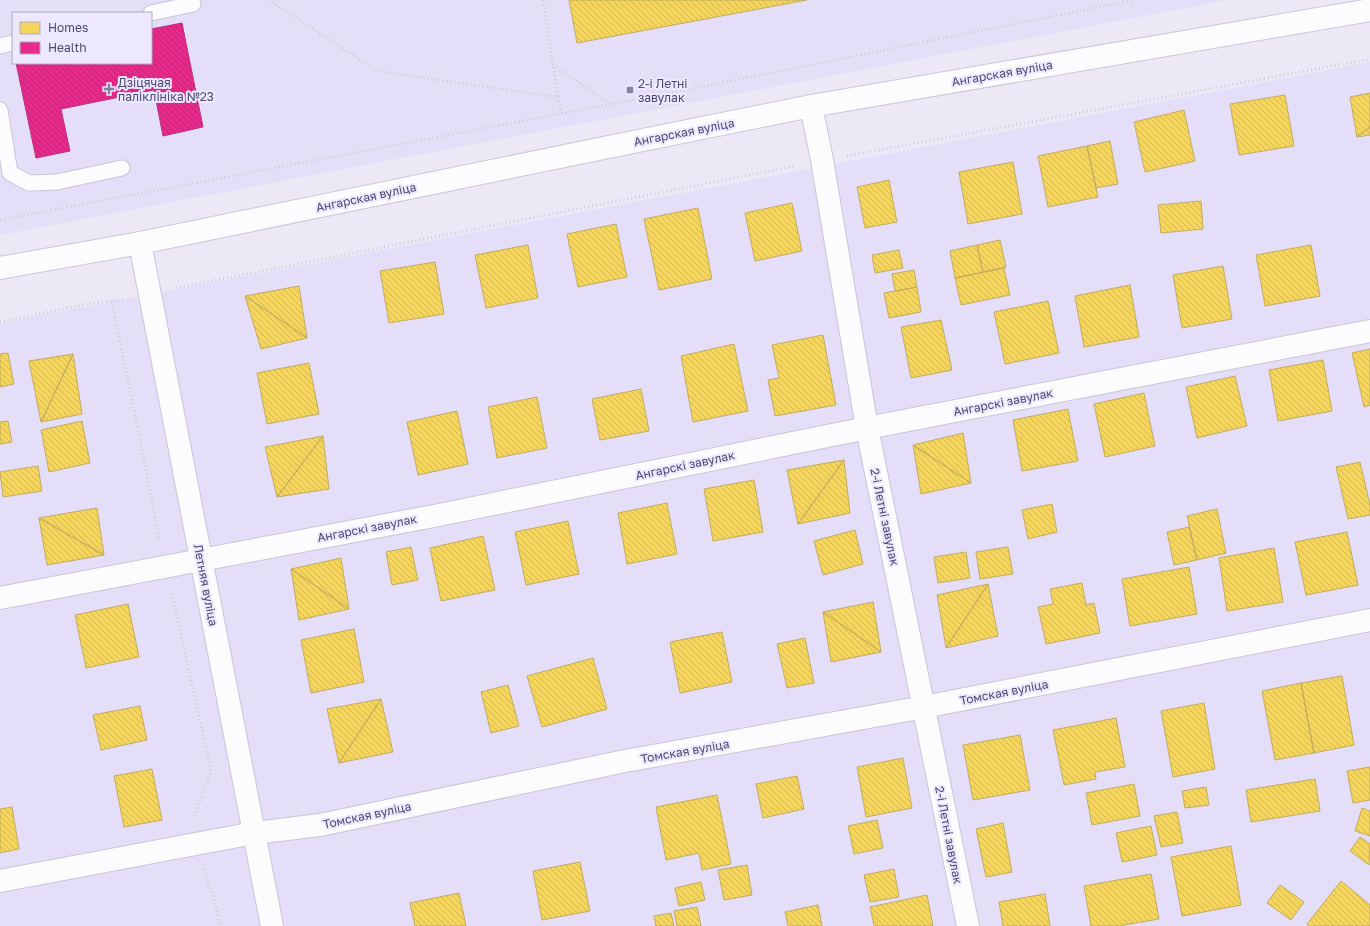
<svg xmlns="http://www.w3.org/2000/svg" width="1370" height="926" viewBox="0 0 1370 926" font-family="'Golos Text',sans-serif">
	<defs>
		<pattern id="homes-back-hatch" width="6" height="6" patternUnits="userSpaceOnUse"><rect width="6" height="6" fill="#f6d55c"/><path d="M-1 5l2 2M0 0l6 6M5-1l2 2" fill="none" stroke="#d4b853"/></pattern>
		<pattern id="health-back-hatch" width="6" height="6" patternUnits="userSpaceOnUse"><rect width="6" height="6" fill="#e7298a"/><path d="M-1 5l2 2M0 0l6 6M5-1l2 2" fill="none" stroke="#bd2575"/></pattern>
	</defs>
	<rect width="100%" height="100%" fill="#ece8f6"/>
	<path fill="#e4def8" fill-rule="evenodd" d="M 0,0 L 1227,0 L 0,235 ZM 13,13 L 151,13 L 151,63 L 13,63 Z
		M 1370,62 L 1370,926 L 0,926 L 0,323 Z"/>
	<path fill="url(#homes-back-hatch)" stroke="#c2ab63" d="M 569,0 L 807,0 L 577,43 Z
		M 1370,93 L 1370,127 L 1357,137 L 1350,97 Z
		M 1285,95 L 1294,146 L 1239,155 L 1230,104 Z
		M 1184,110 L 1195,161 L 1145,172 L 1134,122 Z
		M 1370,127 L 1370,135 L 1357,137 Z
		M 1110,141 L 1118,184 L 1096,188 L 1087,146 Z
		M 1087,146 L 1098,197 L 1048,207 L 1038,156 Z
		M 1013,162 L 1022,214 L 968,224 L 959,172 Z
		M 889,180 L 897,222 L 865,228 L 857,187 Z
		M 1201,201 L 1203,229 L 1161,233 L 1158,205 Z
		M 792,203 L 802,251 L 755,261 L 745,213 Z
		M 698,208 L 712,279 L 659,290 L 644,219 Z
		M 616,224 L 627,277 L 578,287 L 567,234 Z
		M 1000,240 L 1006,267 L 983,272 L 977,245 Z
		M 528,245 L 538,298 L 486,308 L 475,255 Z
		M 977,245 L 983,272 L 955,278 L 950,251 Z
		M 1311,245 L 1320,296 L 1265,306 L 1256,255 Z
		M 899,250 L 903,268 L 875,273 L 872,255 Z
		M 435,262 L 444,314 L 389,323 L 380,271 Z
		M 1223,266 L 1232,319 L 1182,328 L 1173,275 Z
		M 1004,268 L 1010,295 L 961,305 L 955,278 Z
		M 914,270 L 917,287 L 895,291 L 892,274 Z
		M 1130,285 L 1139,337 L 1084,347 L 1075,296 Z
		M 299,286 L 307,338 L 245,296 Z
		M 917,287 L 921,312 L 889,318 L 884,293 Z
		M 245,296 L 307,338 L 261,349 Z
		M 1048,301 L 1059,353 L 1005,364 L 994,312 Z
		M 941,320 L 952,370 L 911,378 L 901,327 Z
		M 823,335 L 836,405 L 775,416 L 768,380 L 779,378 L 772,345 Z
		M 734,344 L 748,411 L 693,422 L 681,356 Z
		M 1370,349 L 1370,405 L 1364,407 L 1352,353 Z
		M 8,353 L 14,384 L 0,387 L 0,354 Z
		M 73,354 L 41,422 L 29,361 Z
		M 73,354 L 82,414 L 41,422 Z
		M 1323,360 L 1332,411 L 1278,421 L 1269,370 Z
		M 309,363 L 319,414 L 267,424 L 257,373 Z
		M 1235,376 L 1247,426 L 1197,438 L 1186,387 Z
		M 641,389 L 649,431 L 600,440 L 592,399 Z
		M 1144,393 L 1155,446 L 1105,457 L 1094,404 Z
		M 537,397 L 547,448 L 497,458 L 488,407 Z
		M 1068,409 L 1078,461 L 1022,471 L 1013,420 Z
		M 457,411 L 468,464 L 418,475 L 407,422 Z
		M 8,421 L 12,442 L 0,444 L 0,422 Z
		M 82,421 L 90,463 L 49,472 L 41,430 Z
		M 963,433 L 971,483 L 913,445 Z
		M 323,436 L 277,497 L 265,447 Z
		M 323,436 L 329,489 L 277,497 Z
		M 913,445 L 971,483 L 921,494 Z
		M 844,460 L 850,513 L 798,524 Z
		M 844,460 L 798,524 L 787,470 Z
		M 1360,462 L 1370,505 L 1370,515 L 1348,519 L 1336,467 Z
		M 38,466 L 42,491 L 3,497 L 0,472 Z
		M 754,480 L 763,532 L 713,541 L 704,489 Z
		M 667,503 L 677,554 L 627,564 L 618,513 Z
		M 1052,504 L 1057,532 L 1028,539 L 1022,510 Z
		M 97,508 L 104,555 L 39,518 Z
		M 1217,509 L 1226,553 L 1197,560 L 1187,516 Z
		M 39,518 L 104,555 L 47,565 Z
		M 568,521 L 579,574 L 526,585 L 515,532 Z
		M 1189,527 L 1197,560 L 1174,565 L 1167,532 Z
		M 855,530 L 863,564 L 823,575 L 814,541 Z
		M 1347,532 L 1358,585 L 1306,595 L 1295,542 Z
		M 483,536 L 495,590 L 441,601 L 430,548 Z
		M 411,547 L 418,580 L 392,585 L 386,552 Z
		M 1008,547 L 1013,574 L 980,579 L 976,552 Z
		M 1274,548 L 1283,602 L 1227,611 L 1219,558 Z
		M 966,552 L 970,578 L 938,583 L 934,557 Z
		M 341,558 L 349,609 L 291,569 Z
		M 1189,567 L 1197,614 L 1130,626 L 1122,579 Z
		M 291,569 L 349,609 L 299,620 Z
		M 1082,583 L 1086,605 L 1094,603 L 1100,633 L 1046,644 L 1038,607 L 1053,604 L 1050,589 Z
		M 988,584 L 998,636 L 946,648 Z
		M 988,584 L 946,648 L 937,595 Z
		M 873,602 L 881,652 L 823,612 Z
		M 128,604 L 139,657 L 86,668 L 75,615 Z
		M 823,612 L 881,652 L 831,662 Z
		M 354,629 L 364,682 L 311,693 L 301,640 Z
		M 722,632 L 732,682 L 680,693 L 670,642 Z
		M 805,638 L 814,683 L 787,688 L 777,644 Z
		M 593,658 L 607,709 L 542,727 L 527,676 Z
		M 1342,676 L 1354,745 L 1314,753 L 1301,683 Z
		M 1301,683 L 1314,753 L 1275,760 L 1262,691 Z
		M 508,685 L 519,726 L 491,733 L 481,692 Z
		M 381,699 L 393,752 L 339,763 Z
		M 381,699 L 339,763 L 327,709 Z
		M 1204,703 L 1215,769 L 1173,777 L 1161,711 Z
		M 140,706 L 147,740 L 101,750 L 93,715 Z
		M 1116,718 L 1125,767 L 1095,772 L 1096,779 L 1064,785 L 1053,730 Z
		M 1020,735 L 1030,790 L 973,800 L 963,745 Z
		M 903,758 L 912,808 L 866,817 L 857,767 Z
		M 1370,767 L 1370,800 L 1353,803 L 1347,771 Z
		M 152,769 L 162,820 L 124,827 L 114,776 Z
		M 797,776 L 804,809 L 763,818 L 756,784 Z
		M 1315,779 L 1320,811 L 1251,822 L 1246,790 Z
		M 1134,784 L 1140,816 L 1092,825 L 1086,793 Z
		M 1206,787 L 1209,805 L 1185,808 L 1182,791 Z
		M 717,795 L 731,864 L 702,870 L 699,853 L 666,860 L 656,807 Z
		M 12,807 L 19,849 L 0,853 L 0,809 Z
		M 1362,808 L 1370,811 L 1370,836 L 1355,831 Z
		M 1177,812 L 1183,843 L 1161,847 L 1154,816 Z
		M 877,820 L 883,848 L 854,854 L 848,826 Z
		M 1003,823 L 1012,872 L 986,877 L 976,829 Z
		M 1151,826 L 1157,855 L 1122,862 L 1116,833 Z
		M 1360,837 L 1370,844 L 1369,865 L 1350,851 Z
		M 1231,846 L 1241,905 L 1182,916 L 1171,857 Z
		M 580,862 L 590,911 L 542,920 L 533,871 Z
		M 747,865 L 752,895 L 724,900 L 718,870 Z
		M 894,869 L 899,897 L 870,902 L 864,875 Z
		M 1151,874 L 1159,919 L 1118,926 L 1091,926 L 1084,886 Z
		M 1341,881 L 1370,905 L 1370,926 L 1310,926 L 1307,924 Z
		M 701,882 L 705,900 L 679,906 L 675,888 Z
		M 1280,885 L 1304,902 L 1291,920 L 1267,903 Z
		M 459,893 L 466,926 L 415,926 L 410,903 Z
		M 1045,894 L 1050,926 L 1003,926 L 999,902 Z
		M 927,895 L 933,926 L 874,926 L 870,907 Z
		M 818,905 L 822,926 L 788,926 L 785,912 Z
		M 697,907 L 701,926 L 677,926 L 674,911 Z
		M 671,913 L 674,926 L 656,926 L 654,916 Z"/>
	<path fill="url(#health-back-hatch)" stroke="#b83383" d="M 182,23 L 203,127 L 163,136 L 154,90 L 61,109 L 70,151 L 36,158 L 16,63 L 151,63 L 151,29 Z"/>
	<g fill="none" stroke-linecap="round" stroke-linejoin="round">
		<g stroke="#c8c6d7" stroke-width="17">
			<path id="service" d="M 151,13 L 193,4
				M 0,46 L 13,43
				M 0,110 L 10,173 L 29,183 L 57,182 L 122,168"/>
		</g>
		<g stroke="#c8c6d7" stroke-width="24">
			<path id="minor" d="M 811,106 L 822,160 L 867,428 L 968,926
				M 140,243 L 272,926
				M 0,598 L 439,515 L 867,428 L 1370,331
				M 0,881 L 254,833 L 320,825 L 625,761 L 924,707 L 1370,620"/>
		</g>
		<g stroke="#c9c7d9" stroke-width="24">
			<path id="secondary" d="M 0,268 L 140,243 L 633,142 L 811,106 L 1370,10"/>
		</g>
		<path stroke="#cbc9d8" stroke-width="2.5" stroke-dasharray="1 3" stroke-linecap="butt" d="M 269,0 L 377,71 L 558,97 L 562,114
			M 543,0 L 558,97
			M 553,65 L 611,104
			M 847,156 L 1370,59
			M 0,220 L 691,89 L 1133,0
			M 176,288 L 795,166
			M 112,301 L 160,540
			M 0,322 L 87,304 L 124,299
			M 172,594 L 211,771 L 194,817
			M 205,869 L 209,887 L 213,894 L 220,926"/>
		<use href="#service" stroke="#fcfcfe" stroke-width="15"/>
		<use href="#minor" stroke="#fcfcfe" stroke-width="22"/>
		<use href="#secondary" stroke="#fcfcfe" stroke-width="22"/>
	</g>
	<g fill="#8281a2" stroke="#eee8ff" stroke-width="1.5">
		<path d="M107 83h4v4h4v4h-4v4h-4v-4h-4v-4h4z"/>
		<rect x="626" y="86" width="8" height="8" rx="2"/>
	</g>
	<g text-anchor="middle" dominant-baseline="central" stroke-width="4" stroke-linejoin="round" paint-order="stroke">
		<g font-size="12" fill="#494974" stroke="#eee8ff">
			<text transform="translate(1002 73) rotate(-10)">Ангарская вуліца</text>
			<text transform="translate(684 132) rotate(-11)">Ангарская вуліца</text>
			<text transform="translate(366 197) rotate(-12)">Ангарская вуліца</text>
			<text transform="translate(1003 402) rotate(-11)">Ангарскі завулак</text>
			<text transform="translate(685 465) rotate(-12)">Ангарскі завулак</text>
			<text transform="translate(885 517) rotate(78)">2-і Летні завулак</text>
			<text transform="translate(367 528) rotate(-11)">Ангарскі завулак</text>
			<text transform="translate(206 585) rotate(79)">Летняя вуліца</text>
			<text transform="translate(1004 692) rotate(-11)">Томская вуліца</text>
			<text transform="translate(685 751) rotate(-10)">Томская вуліца</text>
			<text transform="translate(367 815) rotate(-12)">Томская вуліца</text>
			<text transform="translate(949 835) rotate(79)">2-і Летні завулак</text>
		</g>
		<g font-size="12" fill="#494974" stroke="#eee8ff" text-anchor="start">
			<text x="118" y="82">Дзіцячая<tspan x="118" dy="14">паліклініка №23</tspan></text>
			<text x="638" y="83">2-і Летні<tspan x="638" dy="14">завулак</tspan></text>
		</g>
	</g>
	<rect x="12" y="12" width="140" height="52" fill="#eee8ff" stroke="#aca8c7"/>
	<rect x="20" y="22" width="20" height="12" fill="#f6d55c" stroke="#aca8c7"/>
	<text x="48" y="32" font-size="12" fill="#494974">Homes</text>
	<rect x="20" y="42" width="20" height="12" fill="#e7298a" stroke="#aca8c7"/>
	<text x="48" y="52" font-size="12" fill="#494974">Health</text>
</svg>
